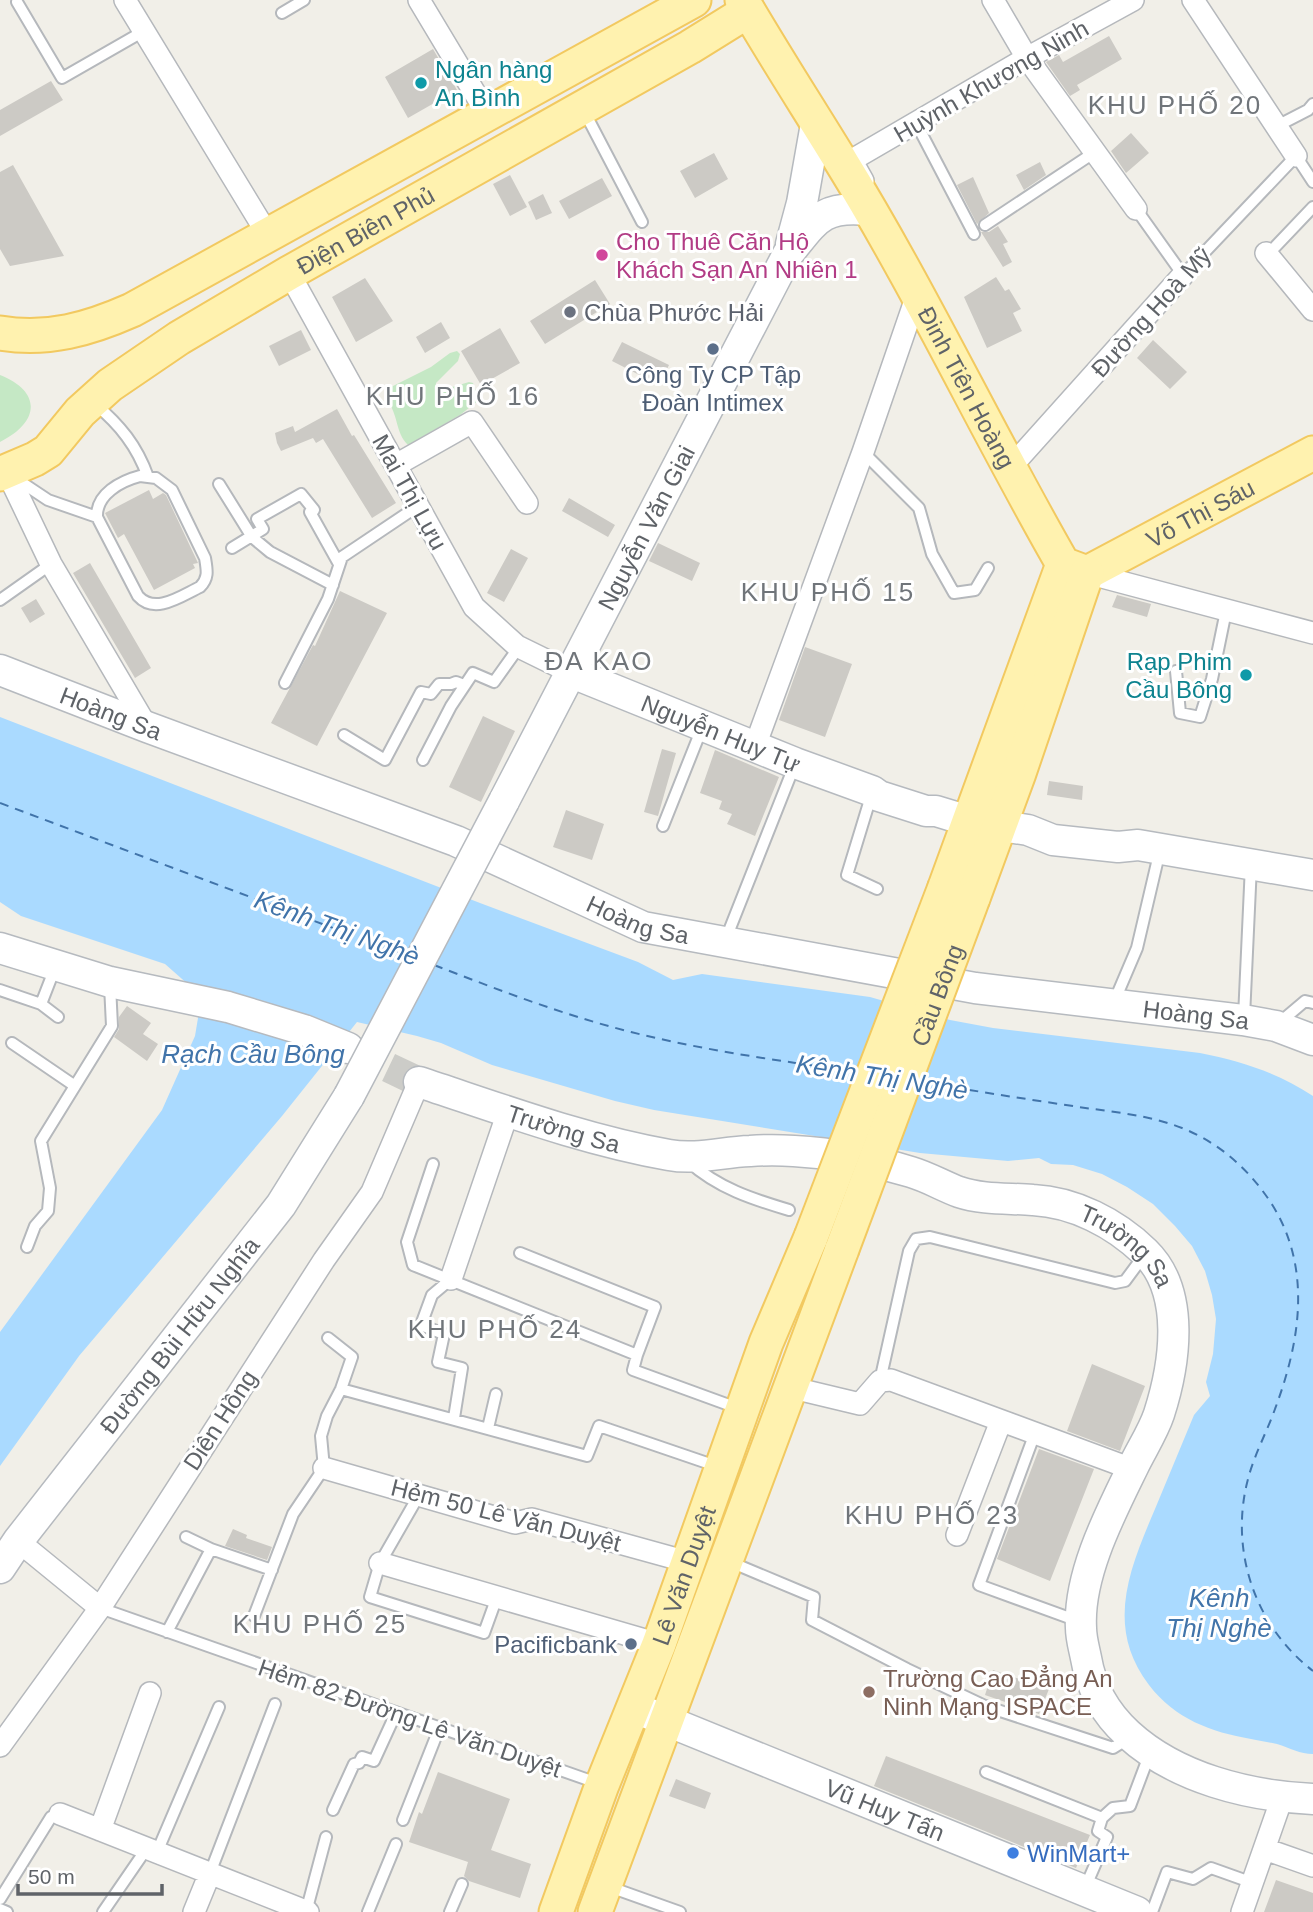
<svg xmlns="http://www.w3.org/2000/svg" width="1313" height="1912" viewBox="0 0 1313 1912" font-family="Helvetica,sans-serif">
	<rect width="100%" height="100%" fill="#f1efe8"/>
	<path fill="#c5e8c5" d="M 457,351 L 460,354 L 458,361 L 436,383 L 436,387 L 442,390 L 469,382 L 473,383 L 479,400 L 460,415 L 408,445 C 395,432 399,416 387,400 L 389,388 L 431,367 L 450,353 Z
		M 0,375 C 43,392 39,423 0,442 Z"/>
	<path fill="#aadaff" d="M 0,717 L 480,903 L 638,962 L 673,980 L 702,974 L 870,997 L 950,1020 L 993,1028 L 1200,1053 C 1241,1061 1278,1073 1313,1096 L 1313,1754 C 1300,1754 1290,1748 1277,1744 C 1269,1742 1259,1741 1251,1739 C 1211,1732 1175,1719 1149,1685 C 1105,1627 1129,1570 1155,1509 C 1168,1478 1181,1446 1194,1415 L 1210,1396 L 1206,1382 L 1213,1354 L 1216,1319 L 1212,1295 L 1205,1271 L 1192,1246 L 1175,1226 L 1153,1204 L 1127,1187 L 1102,1174 L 1073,1165 L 1051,1164 L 1039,1158 L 1008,1161 L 920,1153 L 654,1110 L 615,1101 L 492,1065 L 441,1043 L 417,1036 L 357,1022 L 282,1116 L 79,1356 L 0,1466 L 0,1332 L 162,1110 L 195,1036 L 198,1018 L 194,994 L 190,986 L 165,964 L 21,916 L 0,902 Z"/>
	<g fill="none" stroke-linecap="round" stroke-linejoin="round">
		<path stroke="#4174aa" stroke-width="2" stroke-dasharray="9 7" stroke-linecap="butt" d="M 0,803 L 405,955
			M 434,965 C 499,990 563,1015 631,1032 C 706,1051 782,1061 858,1072
			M 922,1082 C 974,1091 1026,1099 1079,1107 C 1113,1112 1149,1115 1182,1128 C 1220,1143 1251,1171 1273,1206 C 1312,1270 1300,1342 1275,1409 C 1266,1434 1253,1457 1247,1483 C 1230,1553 1256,1627 1313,1671"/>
	</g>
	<path fill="#cccac5" d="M 1109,36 L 1122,59 L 1077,85 L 1080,90 L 1070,96 L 1046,62 L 1059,55 L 1063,62 Z
		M 433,49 L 457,90 L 408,118 L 385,77 Z
		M 51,81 L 63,100 L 0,136 L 0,110 Z
		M 1131,133 L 1149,153 L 1126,173 L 1111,151 Z
		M 714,153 L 728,179 L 695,198 L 680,171 Z
		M 1040,162 L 1046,175 L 1024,190 L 1016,175 Z
		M 13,165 L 64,256 L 10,266 L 0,249 L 0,172 Z
		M 510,175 L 527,207 L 510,216 L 493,184 Z
		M 973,177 L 989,213 L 977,224 L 957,185 Z
		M 602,178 L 612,196 L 569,219 L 559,201 Z
		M 543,194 L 552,213 L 536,220 L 528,202 Z
		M 998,226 L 1008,242 L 1003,244 L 1012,262 L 1003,267 L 981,232 L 989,232 Z
		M 996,277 L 1005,291 L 1009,289 L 1021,309 L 1013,313 L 1022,331 L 987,348 L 964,297 Z
		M 365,278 L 393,321 L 356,342 L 332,297 Z
		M 595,280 L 610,304 L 545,344 L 530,321 Z
		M 441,322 L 450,338 L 425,353 L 416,337 Z
		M 500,328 L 520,363 L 481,385 L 461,351 Z
		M 301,330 L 311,350 L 279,366 L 269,346 Z
		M 1153,340 L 1187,372 L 1170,389 L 1137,358 Z
		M 622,342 L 669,365 L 659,385 L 612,361 Z
		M 337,409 L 352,436 L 354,435 L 396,503 L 372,518 L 323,439 L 316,443 L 313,438 L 281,451 L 277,443 L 275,433 L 293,426 L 295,432 Z
		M 149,490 L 153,499 L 163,493 L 166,495 L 198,563 L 193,564 L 195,568 L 154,590 L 124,534 L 118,538 L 105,513 Z
		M 569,498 L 615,525 L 608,537 L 562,511 Z
		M 658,543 L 700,563 L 692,581 L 649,561 Z
		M 511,549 L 528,558 L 504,602 L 487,593 Z
		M 90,563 L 151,668 L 135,678 L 73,573 Z
		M 340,591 L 387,613 L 317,746 L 271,723 L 313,645 L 315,646 Z
		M 1117,595 L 1151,604 L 1147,617 L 1112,607 Z
		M 36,599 L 45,614 L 30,623 L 21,608 Z
		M 805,647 L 852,664 L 825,737 L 779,720 Z
		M 483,716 L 515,731 L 481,802 L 449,787 Z
		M 662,749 L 676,753 L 658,816 L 644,812 Z
		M 715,750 L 779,777 L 755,836 L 727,824 L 732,814 L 719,809 L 722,801 L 700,793 Z
		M 1049,781 L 1083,786 L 1082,800 L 1047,795 Z
		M 566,810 L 604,824 L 592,860 L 553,847 Z
		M 127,1006 L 151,1023 L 143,1034 L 158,1044 L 147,1061 L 114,1037 L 119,1029 L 119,1017 Z
		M 1092,1364 L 1145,1386 L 1120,1451 L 1067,1431 Z
		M 1039,1449 L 1094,1469 L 1050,1581 L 997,1559 Z
		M 233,1529 L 247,1535 L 246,1538 L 272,1547 L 267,1560 L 225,1546 Z
		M 993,1670 L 1049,1689 L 1039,1714 L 985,1695 Z
		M 886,1756 L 1090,1835 L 1076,1868 L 874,1786 Z
		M 438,1772 L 510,1799 L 491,1850 L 531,1864 L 520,1898 L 469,1881 L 464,1876 L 468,1862 L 409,1842 L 419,1812 L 422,1814 Z
		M 676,1779 L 711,1793 L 705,1809 L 669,1796 Z
		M 1276,1880 L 1313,1893 L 1313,1912 L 1264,1912 Z"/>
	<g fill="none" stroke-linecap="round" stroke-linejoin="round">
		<path stroke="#ccccc8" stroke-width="30" stroke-dasharray="30 15" stroke-linecap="butt" d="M 348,1048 L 419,1082"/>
		<g stroke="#b5b8bc" stroke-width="14">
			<path id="lane" d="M 17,2 L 62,78 L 144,31
				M 282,13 L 304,0
				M 584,111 L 642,222
				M 916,123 L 974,234
				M 1277,126 L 1308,110 L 1313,104
				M 1136,209 L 1183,275 L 1296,156 L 1313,182
				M 985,225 L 1095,152
				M 1275,247 L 1313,207
				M 95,404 C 120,425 137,446 148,477
				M 863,452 L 919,508 L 932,554 L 954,593 L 975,590 L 988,568
				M 140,476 L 156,478 L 172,490 L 205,558 C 207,570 209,578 200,587 C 181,596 155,615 138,596 L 97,517 C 96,494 121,481 140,476 Z
				M 15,478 L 48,500 L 97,517
				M 219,484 L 252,537 L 270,552 L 333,585
				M 232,548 L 263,529 L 257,519 L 301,494 L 314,510 L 310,512 L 339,564
				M 0,600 L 51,564
				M 1176,671 L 1180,713 L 1200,717 L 1212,679 L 1226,611
				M 285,683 L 328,599 L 342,557 L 418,506
				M 344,735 L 385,760 L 421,692 L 431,694 L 439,684 L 451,684 L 456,682 L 464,685
				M 423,760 L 451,706 L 473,673 L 494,682 L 519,647
				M 872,793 L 847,875 L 877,889
				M 663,826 L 702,728
				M 725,941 L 795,764
				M 0,990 L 41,1004 L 55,968
				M 1114,1002 L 1137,948 L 1160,850
				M 41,1004 L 58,1017
				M 1244,1017 L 1251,865
				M 1279,1023 L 1305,1001 L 1313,1003
				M 12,1043 L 75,1086
				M 689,1162 C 718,1188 752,1199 789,1210
				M 433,1164 L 407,1242 L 413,1265 L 637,1355 L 633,1370 L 740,1409
				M 27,1247 L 35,1226 L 48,1211 L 50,1188 L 41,1141 L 112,1026 L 110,985
				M 520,1253 L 655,1307 L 637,1355
				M 451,1279 L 432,1295 L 421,1325 L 444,1334 L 438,1362 L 462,1368 L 454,1418
				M 880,1381 L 909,1251 L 916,1239 L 930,1237 L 1115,1283 L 1125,1281 L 1145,1254
				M 341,1389 L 587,1456 L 599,1426 L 719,1467
				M 488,1428 L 496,1394
				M 1035,1433 L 979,1585 L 1078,1621
				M 419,1495 L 380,1563 L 370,1597 L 484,1633 L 497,1597
				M 186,1537 L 211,1549
				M 728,1561 L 814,1597 L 812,1620 L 907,1669 L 985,1706 L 1113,1748 L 1129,1738
				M 100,1608 L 600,1784
				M 254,1616 L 293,1514 L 324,1468 L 321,1436 L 327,1416 L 341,1389 L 352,1357 L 328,1338
				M 167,1632 L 211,1549 L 272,1570
				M 986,1772 L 1102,1818 L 1098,1831 L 1107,1837 L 1085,1888
				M 333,1810 L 354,1764 L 359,1763 L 362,1757 L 374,1761 L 396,1713
				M 1102,1818 L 1113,1808 L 1130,1806 L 1150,1753
				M 403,1820 L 439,1729
				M 157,1852 L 219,1707
				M 210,1873 L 275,1704
				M 607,1886 L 680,1912
				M 0,1899 L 51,1817 L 60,1814
				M 0,1909 L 7,1912
				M 103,1912 L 147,1848
				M 306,1912 L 326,1837
				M 368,1912 L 396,1844
				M 450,1912 L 462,1884
				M 1152,1912 L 1167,1872 L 1193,1879 L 1211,1868 L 1253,1883"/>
		</g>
		<g stroke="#b5b8bc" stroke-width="24">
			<path id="street" d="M 125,0 L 268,235
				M 419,0 L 488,115
				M 993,0 L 1027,58 L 1136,209
				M 1193,0 L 1296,156
				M 863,181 L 854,165 L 857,157 L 1027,58 L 1133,0
				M 1266,253 L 1313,310
				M 289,273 L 474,607 L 517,646 L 570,672
				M 396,465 L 472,422 L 527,503
				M 1009,469 L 1183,275
				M 7,472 L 51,564 L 147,727
				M 1087,573 L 1313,633
				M 755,746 L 863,452 L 917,295
				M 451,1279 L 508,1112
				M 789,1387 L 860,1404 L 880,1381 L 891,1380 L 1132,1469
				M 324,1468 L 515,1523 L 532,1519 L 688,1562
				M 957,1535 L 1001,1421
				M 18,1541 L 100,1608
				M 380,1563 L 659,1644
				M 0,1746 L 100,1608 L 324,1260 L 372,1192 L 419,1082
				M 60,1814 L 308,1912
				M 100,1830 L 150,1693
				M 1265,1849 L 1313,1866
				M 194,1912 L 210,1873
				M 1242,1912 L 1282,1798"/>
		</g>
		<g stroke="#b6babf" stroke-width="33">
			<g id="secondary">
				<path d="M 791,244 L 802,203 L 816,124"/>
				<path id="s1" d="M 0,670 L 147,727 L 456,841 L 643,927 L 975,988 L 1243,1020 L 1276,1026 L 1313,1040"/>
				<path id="s2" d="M 570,672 L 795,763 L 872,791 L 879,796 L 926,811 L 936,811 L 969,821 L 1028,830 L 1053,840 L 1118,847 L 1138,845 L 1313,875"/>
				<path id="s3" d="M 504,801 L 788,254 C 815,221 821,205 868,210"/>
				<path d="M 0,948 L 110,982 L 228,1007 L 304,1030 L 348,1048"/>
				<path id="s4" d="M 419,1082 C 501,1109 584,1140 669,1155 C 696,1160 722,1152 750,1151 C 764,1150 780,1150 794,1151 C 833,1153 875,1161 911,1172 C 928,1177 943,1186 959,1192 C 983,1200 1008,1198 1033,1200 C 1074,1202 1115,1223 1145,1252 C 1186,1292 1175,1364 1159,1414 C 1153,1432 1141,1450 1133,1467 C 1110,1514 1078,1575 1081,1628 C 1081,1638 1084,1648 1086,1658 C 1091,1688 1105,1713 1128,1734 C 1176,1778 1248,1796 1313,1799"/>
				<path id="s5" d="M 0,1568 L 18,1541 L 281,1205 L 349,1096"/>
				<path id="s6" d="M 645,1712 L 1137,1912"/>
			</g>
		</g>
		<g stroke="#f2c960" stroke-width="37">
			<g id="primary">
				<path id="s7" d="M 742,0 C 774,55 809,109 842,163 C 922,293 987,432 1063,564 L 1087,573"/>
				<path d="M 0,333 C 48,341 89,329 132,310 L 694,0"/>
				<path id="s8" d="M 0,474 L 35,459 L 48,451 L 80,412 L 110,385 L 179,338 L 289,273 L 690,47 L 748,11"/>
				<path id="s9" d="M 1087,573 L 1313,453"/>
				<path d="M 945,887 L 1063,564"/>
				<path d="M 973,898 L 1019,773 L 1087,573"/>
				<path id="s10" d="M 556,1912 L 602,1785 L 659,1644 L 766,1343 L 811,1237"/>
				<path d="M 595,1912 L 842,1249"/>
			</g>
		</g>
		<use href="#lane" stroke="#fff" stroke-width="10"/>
		<use href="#street" stroke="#fff" stroke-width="21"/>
		<use href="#secondary" stroke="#fff" stroke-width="30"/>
		<use href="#primary" stroke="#fff2af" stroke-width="33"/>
		<g stroke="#b6babf" stroke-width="33" stroke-linecap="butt">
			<path id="secondary-bridge" d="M 349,1096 L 504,801"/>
		</g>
		<g stroke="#f2c960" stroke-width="37" stroke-linecap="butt">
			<g id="primary-bridge">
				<path d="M 811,1237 L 945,887"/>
				<path id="s11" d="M 842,1249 L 973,898"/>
			</g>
		</g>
		<use href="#secondary-bridge" stroke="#fff" stroke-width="30"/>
		<use href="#primary-bridge" stroke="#fff2af" stroke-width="33"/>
	</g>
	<g fill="#0f9aa8" stroke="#fff" stroke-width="2.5">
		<circle cx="421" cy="83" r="7"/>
		<circle cx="1246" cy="675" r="7"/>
	</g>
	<circle fill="#d1479c" stroke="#fff" stroke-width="2.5" cx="602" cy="255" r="7"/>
	<circle fill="#6b7280" stroke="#fff" stroke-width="2.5" cx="570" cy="312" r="7"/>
	<g fill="#5c6f8a" stroke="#fff" stroke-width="2.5">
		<circle cx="713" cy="349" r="7"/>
		<circle cx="631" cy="1644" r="7"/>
	</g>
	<circle fill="#8d6e63" stroke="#fff" stroke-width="2.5" cx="869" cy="1692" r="7"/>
	<circle fill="#3f7fe0" stroke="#fff" stroke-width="2.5" cx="1013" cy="1853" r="7"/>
	<g text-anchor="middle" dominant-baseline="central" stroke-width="6" stroke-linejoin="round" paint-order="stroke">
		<g font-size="24" fill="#0d838f" stroke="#fff" text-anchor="start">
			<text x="435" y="69">Ngân hàng<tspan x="435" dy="28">An Bình</tspan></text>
			<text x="1232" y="661" text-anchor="end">Rạp Phim<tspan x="1232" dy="28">Cầu Bông</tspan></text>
		</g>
		<g font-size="24" fill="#5f6368" stroke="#fff">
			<text transform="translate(991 81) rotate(-30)">Huỳnh Khương Ninh</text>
			<text stroke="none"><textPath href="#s8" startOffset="443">Ðiện Biên Phủ</textPath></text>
			<text transform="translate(1151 312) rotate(-48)">Đường Hoà Mỹ</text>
			<text stroke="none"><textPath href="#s7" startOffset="448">Đinh Tiên Hoàng</textPath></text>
			<text transform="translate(410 492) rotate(61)">Mai Thị Lựu</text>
			<text stroke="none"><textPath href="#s9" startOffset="128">Võ Thị Sáu</textPath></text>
			<text stroke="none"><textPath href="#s3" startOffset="308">Nguyễn Văn Giai</textPath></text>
			<text stroke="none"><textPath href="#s1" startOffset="119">Hoàng Sa</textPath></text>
			<text stroke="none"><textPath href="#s2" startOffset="163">Nguyễn Huy Tự</textPath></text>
			<text stroke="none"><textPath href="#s1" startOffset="686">Hoàng Sa</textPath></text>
			<text stroke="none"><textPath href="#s11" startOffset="271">Cầu Bông</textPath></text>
			<text stroke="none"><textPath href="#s1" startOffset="1253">Hoàng Sa</textPath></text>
			<text stroke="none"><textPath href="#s4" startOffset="152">Trường Sa</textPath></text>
			<text stroke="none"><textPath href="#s4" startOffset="740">Trường Sa</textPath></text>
			<text stroke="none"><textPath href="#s5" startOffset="294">Đường Bùi Hữu Nghĩa</textPath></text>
			<text transform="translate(220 1420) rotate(-57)">Diên Hồng</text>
			<text transform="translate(506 1515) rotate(14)">Hẻm 50 Lê Văn Duyệt</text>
			<text stroke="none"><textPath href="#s10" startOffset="360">Lê Văn Duyệt</textPath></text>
			<text transform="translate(410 1718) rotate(19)">Hẻm 82 Đường Lê Văn Duyệt</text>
			<text stroke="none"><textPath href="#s6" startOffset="259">Vũ Huy Tấn</textPath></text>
		</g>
		<g font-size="24" fill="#b23c85" stroke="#fff" text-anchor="start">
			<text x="616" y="241">Cho Thuê Căn Hộ<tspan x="616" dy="28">Khách Sạn An Nhiên 1</tspan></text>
		</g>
		<g font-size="24" fill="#5b616d" stroke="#fff" text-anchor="start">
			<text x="584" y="312">Chùa Phước Hải</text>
		</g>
		<g font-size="24" fill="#4e5e75" stroke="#fff">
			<text x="713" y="374">Công Ty CP Tập<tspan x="713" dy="28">Đoàn Intimex</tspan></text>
			<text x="617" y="1644" text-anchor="end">Pacificbank</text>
		</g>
		<g font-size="24" fill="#785e54" stroke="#fff" text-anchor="start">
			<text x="883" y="1678">Trường Cao Đẳng An<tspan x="883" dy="28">Ninh Mạng ISPACE</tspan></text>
		</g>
		<g font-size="24" fill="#366cbe" stroke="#fff" text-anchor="start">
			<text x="1027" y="1853">WinMart+</text>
		</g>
		<g font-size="26" letter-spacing="2" fill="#70757a" stroke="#fff">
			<text x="1175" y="105">KHU PHỐ 20</text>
			<text x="453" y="396">KHU PHỐ 16</text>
			<text x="828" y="592">KHU PHỐ 15</text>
			<text x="599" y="661">ĐA KAO</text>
			<text x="495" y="1329">KHU PHỐ 24</text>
			<text x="932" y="1515">KHU PHỐ 23</text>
			<text x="320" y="1624">KHU PHỐ 25</text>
		</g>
		<g font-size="26" font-style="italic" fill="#4174aa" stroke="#fff">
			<text transform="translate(337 928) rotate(20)">Kênh Thị Nghè</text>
			<text x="253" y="1054">Rạch Cầu Bông</text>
			<text transform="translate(882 1077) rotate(9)">Kênh Thị Nghè</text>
			<text x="1219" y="1598">Kênh<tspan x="1219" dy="30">Thị Nghè</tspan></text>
		</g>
	</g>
	<path d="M18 1884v10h144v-10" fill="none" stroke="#5f6368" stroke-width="3.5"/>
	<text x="28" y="1884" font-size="21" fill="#5f6368" stroke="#ffffff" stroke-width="5" paint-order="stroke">50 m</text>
</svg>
